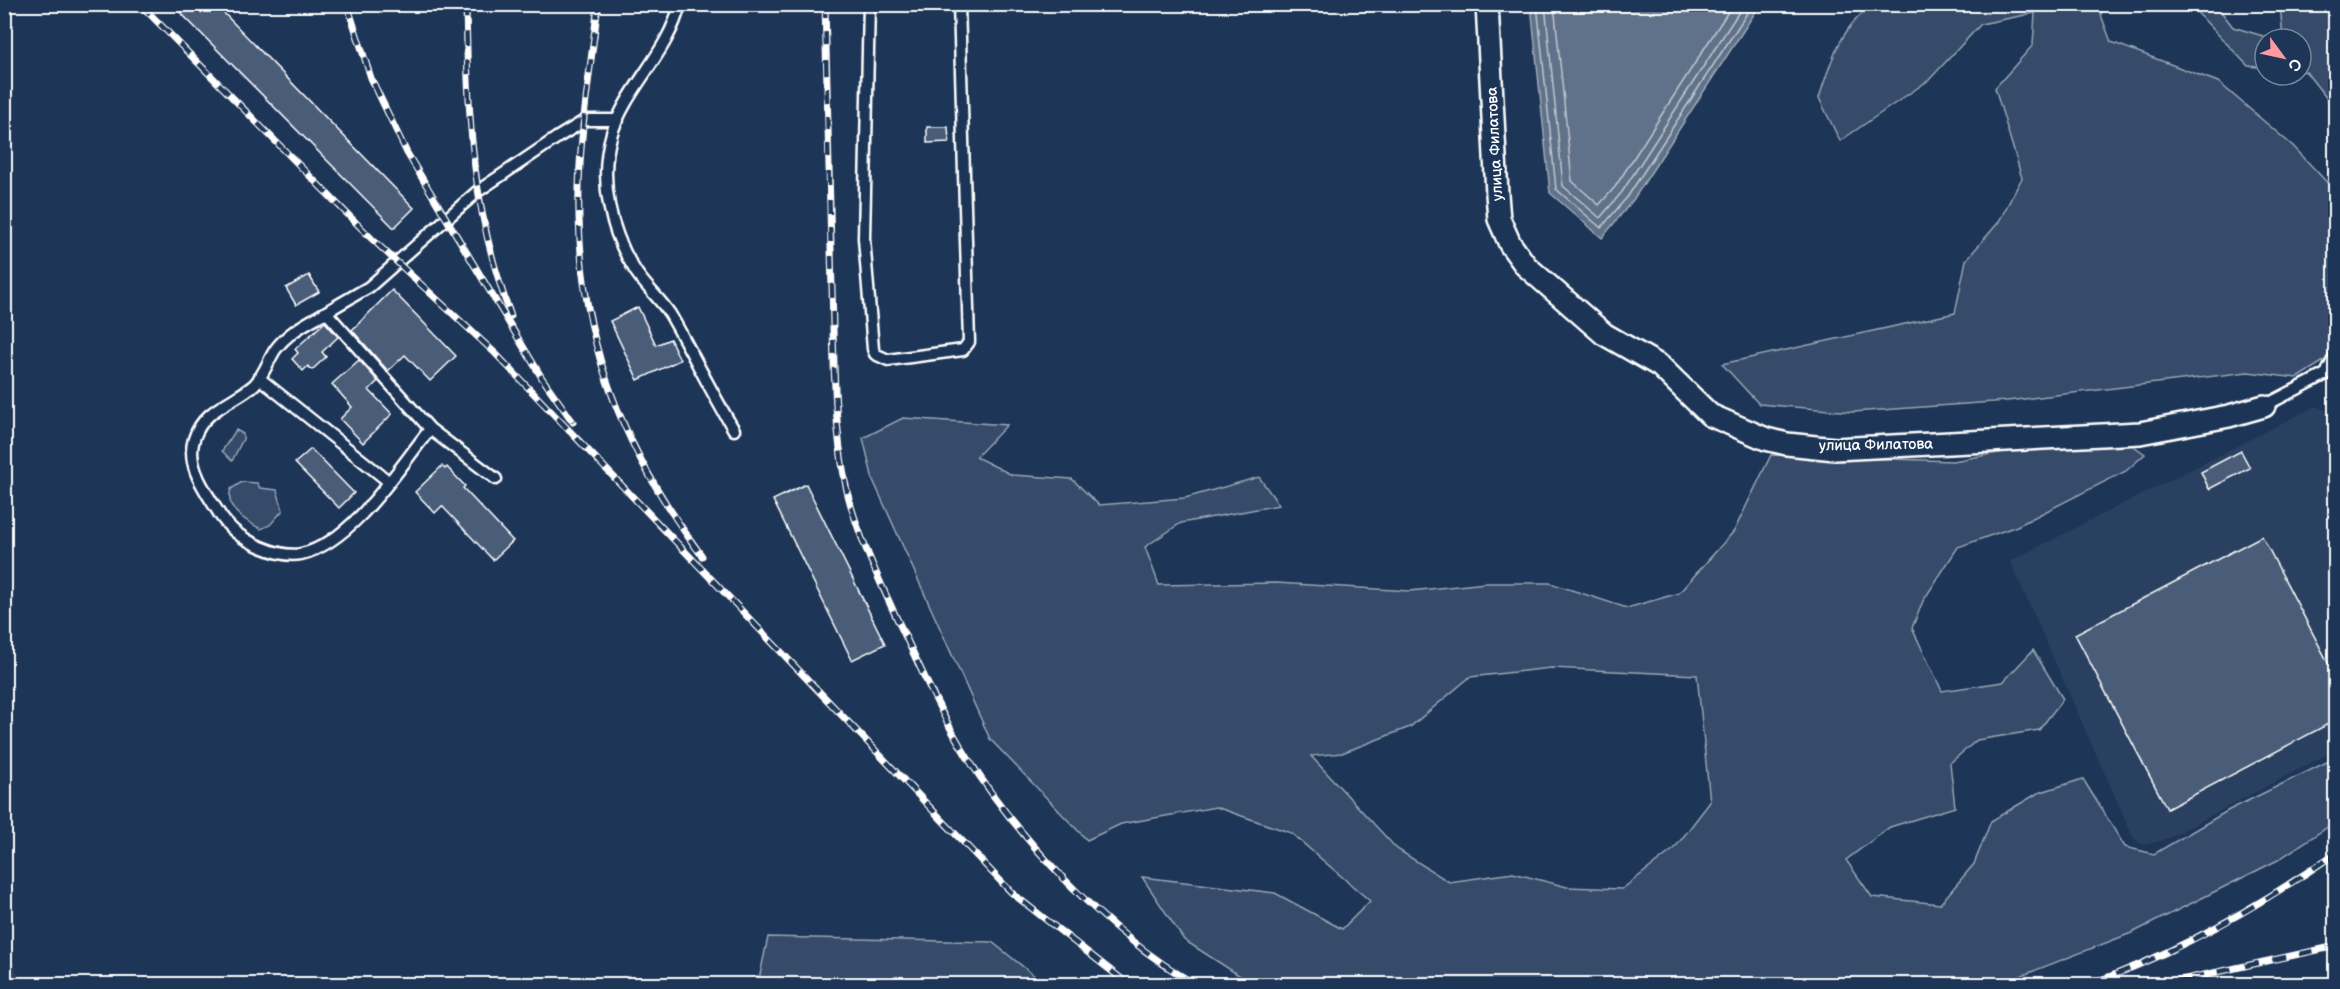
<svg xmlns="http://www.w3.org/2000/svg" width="2340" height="989" viewBox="0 0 2340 989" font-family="'Balsamiq Sans',sans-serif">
	<rect width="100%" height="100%" fill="#1d3557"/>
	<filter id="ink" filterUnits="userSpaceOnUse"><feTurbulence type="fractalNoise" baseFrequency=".0167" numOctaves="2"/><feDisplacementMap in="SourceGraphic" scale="12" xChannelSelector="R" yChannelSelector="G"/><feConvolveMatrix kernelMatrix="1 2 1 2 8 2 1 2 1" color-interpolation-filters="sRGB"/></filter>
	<g filter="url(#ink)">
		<path fill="#2a4161" d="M 2316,406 L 2335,415 L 2335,750 L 2165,840 L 2142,845 L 2133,837 L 2010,561 Z
			M 5,938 L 21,984 L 5,984 Z"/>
		<path fill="#364b69" stroke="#9aa5b4" stroke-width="1.5" fill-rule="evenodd" d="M 2280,4 L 2335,5 L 2335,109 L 2306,72 L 2301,71 L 2301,39 L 2283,39 Z
			M 1877,5 L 2103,5 L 2101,15 L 2111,42 L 2218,82 L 2293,146 L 2335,191 L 2335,354 L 2297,378 L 2248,372 L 2007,401 L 1853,412 L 1759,404 L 1722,364 L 1955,313 L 1966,260 L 1998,223 L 2022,178 L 1995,88 L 2033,45 L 2035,13 L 1981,24 L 1929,80 L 1840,141 L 1819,98 C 1829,66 1843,18 1877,5 Z
			M 2190,5 L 2216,5 L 2233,27 L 2273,39 L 2265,39 L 2265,68 L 2248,66 Z
			M 903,418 L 1007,425 L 976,457 L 1012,475 L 1072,479 L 1099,505 L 1185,498 L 1259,477 L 1279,505 L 1181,523 L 1145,547 L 1159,585 L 1276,583 L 1410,591 L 1486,583 L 1550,583 L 1627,608 L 1679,593 L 1734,531 L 1771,455 L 1953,461 L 2114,432 L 2145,454 L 2126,471 L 2017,526 L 1958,547 L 1923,601 L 1912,628 L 1942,691 L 2003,682 L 2033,650 L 2063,699 L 2039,730 L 1977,740 L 1950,763 L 1955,807 L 1890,827 L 1846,860 L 1872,897 L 1940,904 L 1974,864 L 1991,821 L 2038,793 L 2083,779 L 2125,847 L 2154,854 L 2229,810 L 2335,758 L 2335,822 L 2278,860 L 2134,932 L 2000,984 L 1299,984 L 1240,976 L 1184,940 L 1142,877 L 1275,893 L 1342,929 L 1370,901 L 1291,833 L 1216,807 L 1121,824 L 1087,840 L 990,739 L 873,480 L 863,438 ZM 1551,668 L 1697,675 L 1710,802 L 1674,849 L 1622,889 L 1567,887 L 1513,873 L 1449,882 L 1397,849 L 1311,756 L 1342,753 L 1410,727 L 1470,677 Z
			M 236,430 L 243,434 L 243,439 L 232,461 L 222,451 Z
			M 242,482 L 257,483 L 260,488 L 277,490 L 283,510 L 270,525 L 261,529 C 246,521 224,510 231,489 Z
			M 768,937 L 992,942 L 1036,977 L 1038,984 L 758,984 Z"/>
		<path fill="#617289" stroke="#a0aab8" stroke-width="1.5" d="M 1531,5 L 1760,5 L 1633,200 L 1602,238 L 1550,193 Z"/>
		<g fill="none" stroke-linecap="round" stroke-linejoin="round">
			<path stroke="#c0c7d0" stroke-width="1.5" d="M 1537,4 L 1556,189 L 1601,228 L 1628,196 L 1753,4
				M 1545,4 L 1563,186 L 1600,218 L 1622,192 L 1744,4
				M 1554,4 L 1572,181 L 1599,205 L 1615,187 L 1733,4"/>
		</g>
		<path fill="#4a5d79" stroke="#fff" stroke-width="1.5" d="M 172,4 L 215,4 L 414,208 L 394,228 Z
			M 927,127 L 948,127 L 949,142 L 927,143 Z
			M 309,275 L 319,292 L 296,305 L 286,288 Z
			M 392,290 L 456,356 L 430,381 L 405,355 L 388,371 L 352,330 Z
			M 638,307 L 656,345 L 670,339 L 680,360 L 638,380 L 610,321 Z
			M 325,322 L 338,337 L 322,352 L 326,357 L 312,370 L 308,366 L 303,371 L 292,359 L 298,353 L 295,349 Z
			M 359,360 L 378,381 L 369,390 L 392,414 L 363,443 L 340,419 L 352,407 L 332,384 Z
			M 311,449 L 354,493 L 339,508 L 295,463 Z
			M 2241,451 L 2250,468 L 2209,489 L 2201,472 Z
			M 442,466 L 445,469 L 447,467 L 465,486 L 463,488 L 513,541 L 493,560 L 442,506 L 435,513 L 415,492 Z
			M 806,484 L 885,644 L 852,660 L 773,500 Z
			M 2262,536 L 2336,678 L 2336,720 L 2167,809 L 2075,634 Z"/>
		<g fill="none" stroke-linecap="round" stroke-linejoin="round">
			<g stroke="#fff" stroke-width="15">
				<path id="lane" d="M 680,4 C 669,52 627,87 612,133 C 598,179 610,232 636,272 C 646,287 660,299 670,314 C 692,352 711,392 734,430
					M 869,4 L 864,238 L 873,349 L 875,354 L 888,360 L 963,350 L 969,342 L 959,4
					M 326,312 C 307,323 288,332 275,350 C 268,361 264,375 254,385 C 233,403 203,409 194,439 C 186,465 204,489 217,510 C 227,528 242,539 261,547 C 273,552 288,557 301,554 C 352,543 399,468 430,429 L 326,312 L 369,287 L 478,191 L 558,137 L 586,120 L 618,120
					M 259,378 L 388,481
					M 2264,406 L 2326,374 L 2336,354
					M 430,429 L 496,479"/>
			</g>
			<g stroke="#fff" stroke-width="26">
				<path id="street" d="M 1487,4 L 1497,194 L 1499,219 L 1510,244 L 1526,266 L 1604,334 L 1660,366 L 1710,415 L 1766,439 L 1787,444 L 1835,449 L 2140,433 L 2229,416 L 2264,406"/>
			</g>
			<use href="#lane" stroke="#1d3557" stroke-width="10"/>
			<use href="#street" stroke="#1d3557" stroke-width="21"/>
			<g stroke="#fff" stroke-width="7">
				<path id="rail" d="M 140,4 L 372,239 L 495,353 L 1012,893 L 1128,984
					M 347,4 L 371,78 L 407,153 L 542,378 L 573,422
					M 466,4 C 468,117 471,209 511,316
					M 598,4 C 590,74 577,147 579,217 C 582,348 624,451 702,556
					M 825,4 C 827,99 829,193 832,287 C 834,352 833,417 845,481 C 853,525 879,580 898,621 C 918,662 936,705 960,745 C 1011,832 1107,934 1195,984
					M 2090,984 C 2179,952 2258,907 2336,853
					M 2163,984 L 2336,946"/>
			</g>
			<use href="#rail" stroke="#1d3557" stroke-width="4.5" stroke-dasharray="14" stroke-linecap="butt"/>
		</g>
	</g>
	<g text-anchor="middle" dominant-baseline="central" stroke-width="4.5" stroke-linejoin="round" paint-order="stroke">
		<g font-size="15" fill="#fff" stroke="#1d3557">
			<text transform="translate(1495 144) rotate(-93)">улица Филатова</text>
			<text transform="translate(1876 445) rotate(-1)">улица Филатова</text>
		</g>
	</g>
	<rect width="2340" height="989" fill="none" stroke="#1d3557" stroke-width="24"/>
	<rect x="12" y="12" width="2316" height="965" fill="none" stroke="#fff" stroke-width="2" filter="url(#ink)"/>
	<g transform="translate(2283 57) rotate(123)"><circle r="28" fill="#1d3557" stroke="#77869a" stroke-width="1.5"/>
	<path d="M0-4.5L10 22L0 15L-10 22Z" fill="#ff9aa2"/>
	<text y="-9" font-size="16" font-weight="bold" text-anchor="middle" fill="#ffffff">С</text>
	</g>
</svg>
